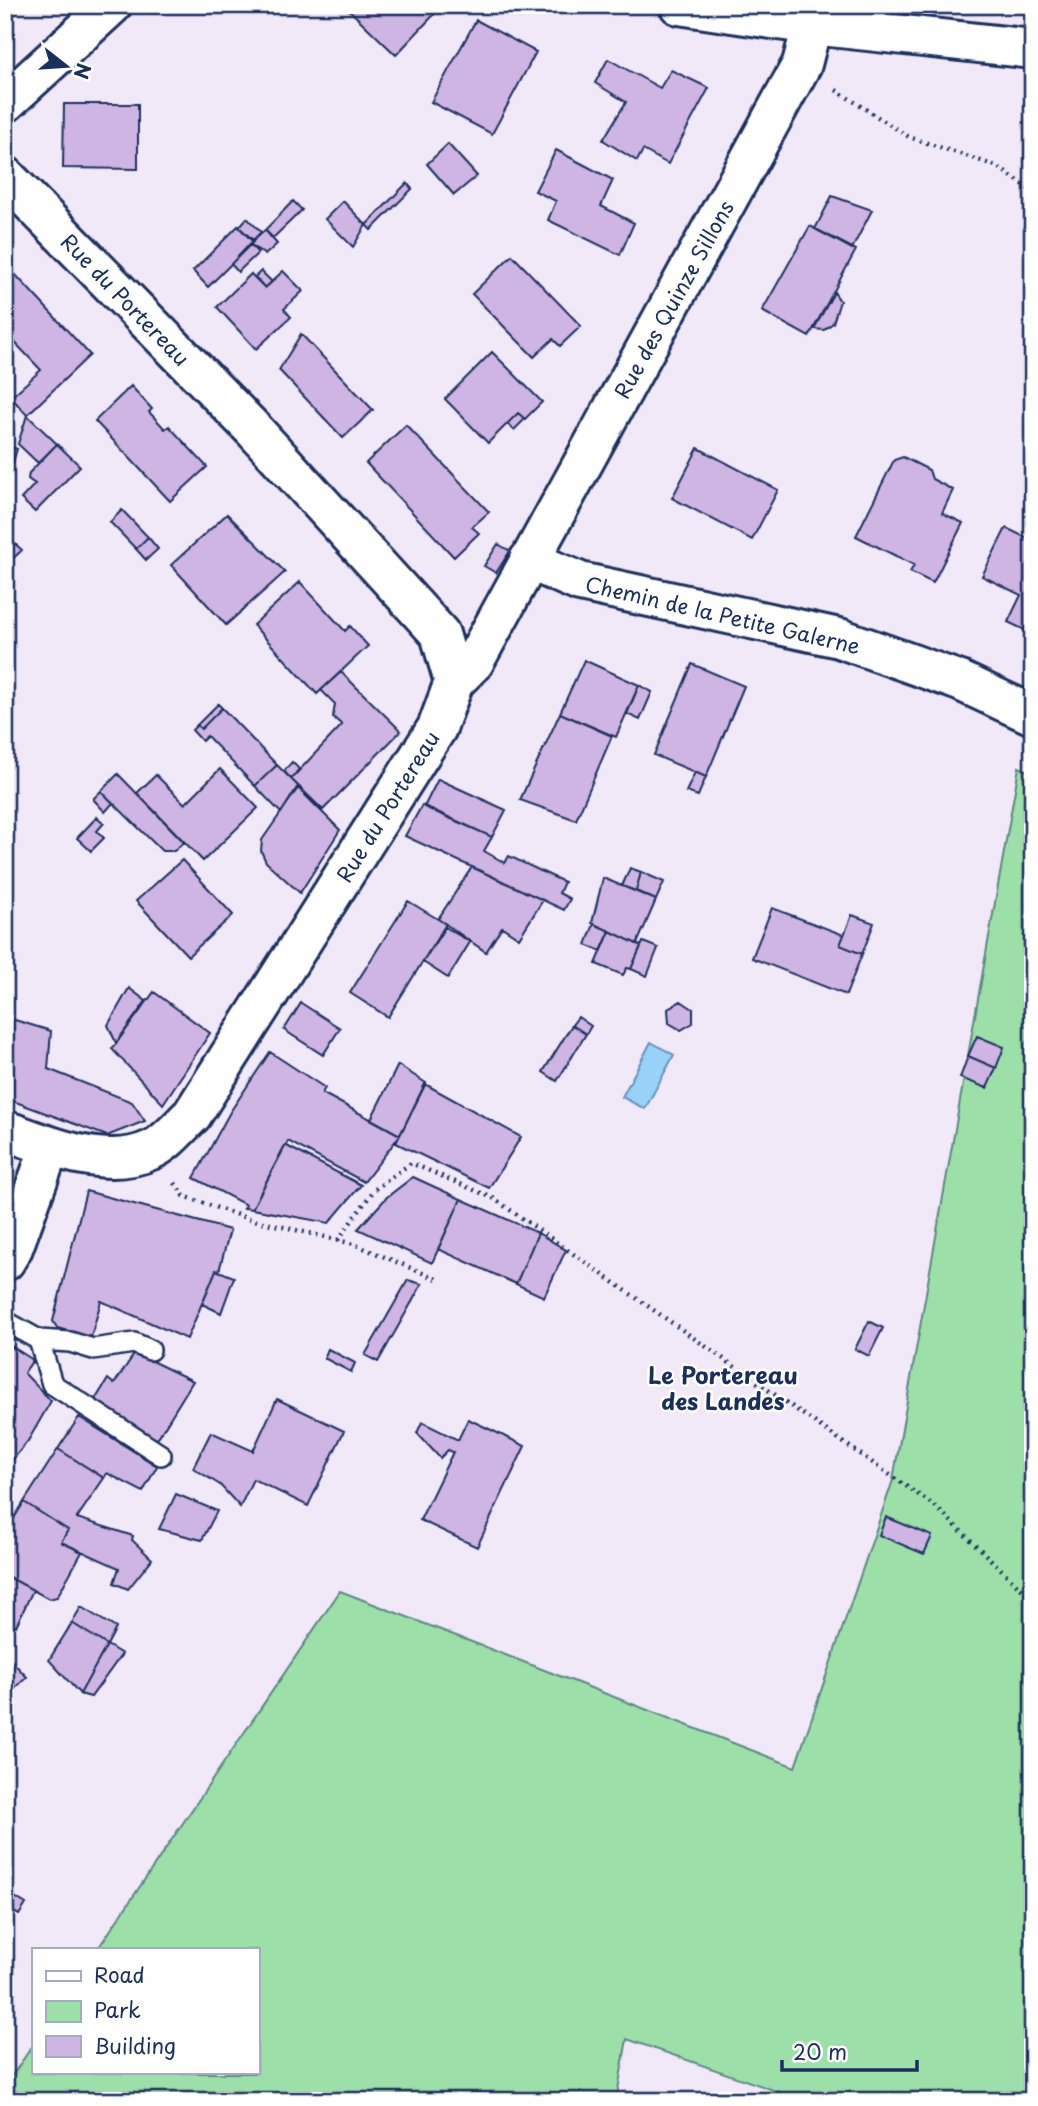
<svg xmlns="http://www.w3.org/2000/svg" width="1038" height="2106" viewBox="0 0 1038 2106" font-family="'Playpen Sans',sans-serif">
	<rect width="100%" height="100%" fill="#f1e9f7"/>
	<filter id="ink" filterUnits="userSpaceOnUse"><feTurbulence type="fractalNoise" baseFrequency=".0143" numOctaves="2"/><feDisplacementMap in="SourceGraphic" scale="14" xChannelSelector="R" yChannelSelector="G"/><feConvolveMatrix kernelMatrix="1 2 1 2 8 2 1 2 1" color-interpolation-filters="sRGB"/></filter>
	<g filter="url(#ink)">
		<path fill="#9ddfa9" stroke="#5c8784" stroke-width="2" d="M 1019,767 L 1033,773 L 1033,2101 L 805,2101 L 627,2039 L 616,2101 L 5,2101 L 5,2086 L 33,2045 L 33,2073 L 257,2073 L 257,1950 L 97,1950 L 340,1591 L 795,1767 L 893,1480 Z"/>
		<path fill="#98d2f8" stroke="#6691ba" stroke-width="2" d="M 651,1042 L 674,1055 L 645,1109 L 622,1097 Z"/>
		<path fill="#cfb5e3" stroke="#1b2f5e" stroke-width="2" d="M 344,5 L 443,5 L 396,55 Z
			M 476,20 L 536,52 L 492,134 L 431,102 Z
			M 608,59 L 660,88 L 671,70 L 709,88 L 668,164 L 643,150 L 637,161 L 603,140 L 626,102 L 595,83 Z
			M 64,104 L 138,104 L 138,169 L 63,168 Z
			M 448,144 L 477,176 L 454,195 L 427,164 Z
			M 556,150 L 613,180 L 601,206 L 634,223 L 620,255 L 548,220 L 556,201 L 535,191 Z
			M 407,183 L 412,189 L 371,230 L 366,225 Z
			M 832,196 L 872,210 L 852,249 L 815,229 Z
			M 293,201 L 302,210 L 273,238 L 265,230 Z
			M 343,201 L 366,225 L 353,247 L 325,219 Z
			M 247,218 L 261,232 L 253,240 L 239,227 Z
			M 238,226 L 253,242 L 208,287 L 193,271 Z
			M 810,226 L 856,250 L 809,337 L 762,311 Z
			M 265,230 L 277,244 L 265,255 L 250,244 Z
			M 250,244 L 258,253 L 238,272 L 231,264 Z
			M 512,255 L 581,326 L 560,346 L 553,339 L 534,357 L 472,294 Z
			M 261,271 L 272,282 L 265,288 L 255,277 Z
			M 283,271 L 303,291 L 284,309 L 291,317 L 256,349 L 217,307 L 251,274 L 265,288 Z
			M 13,272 L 90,355 L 27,415 L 11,397 L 41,370 L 5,332 L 5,279 Z
			M 834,292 L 840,301 L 833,323 L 824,330 L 814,329 Z
			M 301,334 L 373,410 L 343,438 L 279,370 Z
			M 492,352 L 542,402 L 525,419 L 518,413 L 488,443 L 445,399 Z
			M 131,386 L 152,409 L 149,412 L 165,429 L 169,426 L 207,467 L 170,501 L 95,421 Z
			M 518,413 L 525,419 L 514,430 L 507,424 Z
			M 27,415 L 57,444 L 38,463 L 18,444 Z
			M 406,425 L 489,512 L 472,527 L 479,533 L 454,557 L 366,463 Z
			M 57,444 L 80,466 L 35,512 L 21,499 L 35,484 L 28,479 L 29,473 Z
			M 5,445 L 17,449 L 7,481 L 5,479 Z
			M 698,448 L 778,490 L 752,540 L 672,498 Z
			M 903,457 L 929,470 L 932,479 L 953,490 L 942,513 L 963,523 L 933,583 L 910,572 L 914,565 L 856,536 L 894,460 Z
			M 122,510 L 148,537 L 136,549 L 110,522 Z
			M 227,514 L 285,572 L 226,625 L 171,565 Z
			M 1006,528 L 1033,541 L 1033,634 L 1008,622 L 1021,595 L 982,576 Z
			M 5,535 L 22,550 L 7,564 L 5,562 Z
			M 148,537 L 158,549 L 146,560 L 136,549 Z
			M 498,544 L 510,551 L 496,573 L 484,566 Z
			M 300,582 L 345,631 L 350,626 L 368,646 L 317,694 L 253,625 Z
			M 584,660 L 639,685 L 616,737 L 560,713 Z
			M 692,664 L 744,686 L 706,777 L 654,755 Z
			M 341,672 L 401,731 L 323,810 L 291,779 L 342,725 L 333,717 L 335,704 L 321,690 Z
			M 639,685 L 652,692 L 640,720 L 627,714 Z
			M 218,704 L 222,708 L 201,729 L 197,725 Z
			M 222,708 L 277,765 L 255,786 L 207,736 L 202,741 L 192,730 L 197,725 L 201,729 Z
			M 560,713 L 612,736 L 576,820 L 520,800 Z
			M 292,762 L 299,769 L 291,779 L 284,771 Z
			M 277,765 L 298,786 L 281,813 L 255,786 Z
			M 220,769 L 258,808 L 203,861 L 137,793 L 156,775 L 185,804 Z
			M 695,772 L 706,777 L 698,796 L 686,792 Z
			M 118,774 L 184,842 L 174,851 L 162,851 L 101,791 Z
			M 438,779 L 506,810 L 492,837 L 424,807 Z
			M 298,788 L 340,830 L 300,893 L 266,862 L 261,851 L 262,840 Z
			M 101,791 L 113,803 L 105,812 L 93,799 Z
			M 422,805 L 492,837 L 484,851 L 505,863 L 509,856 L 564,882 L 559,893 L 570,899 L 564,910 L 405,836 Z
			M 97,817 L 104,823 L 97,831 L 104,838 L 91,851 L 77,838 Z
			M 182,860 L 233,915 L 188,956 L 136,901 Z
			M 472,867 L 543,900 L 519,938 L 502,927 L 486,952 L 438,919 Z
			M 630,868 L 641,872 L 636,891 L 622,886 Z
			M 641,872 L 664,882 L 656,900 L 636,891 Z
			M 603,878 L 656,900 L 637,944 L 592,923 Z
			M 408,901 L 446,924 L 388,1017 L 350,993 Z
			M 772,908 L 844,935 L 840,945 L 862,954 L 846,995 L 752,958 Z
			M 852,915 L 874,923 L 862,954 L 840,945 Z
			M 594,924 L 610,931 L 601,951 L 586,945 Z
			M 445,927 L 470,942 L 448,978 L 423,962 Z
			M 610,931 L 641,946 L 631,969 L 627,968 L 623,975 L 596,964 Z
			M 643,942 L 658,948 L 647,976 L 631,969 Z
			M 129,988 L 146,1001 L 116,1043 L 108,1025 Z
			M 154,992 L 210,1033 L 163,1104 L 112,1049 Z
			M 681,1001 L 693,1009 L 693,1023 L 681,1030 L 669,1023 L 668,1009 Z
			M 301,1003 L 340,1028 L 323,1055 L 284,1030 Z
			M 5,1017 L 51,1031 L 48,1069 L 132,1102 L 145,1121 L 107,1136 L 5,1098 Z
			M 578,1017 L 591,1026 L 586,1034 L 572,1025 Z
			M 572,1025 L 586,1034 L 557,1081 L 543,1072 Z
			M 977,1036 L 1004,1047 L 996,1068 L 968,1056 Z
			M 270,1052 L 325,1088 L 322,1093 L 400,1135 L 364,1182 L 288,1141 L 252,1209 L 244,1208 L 246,1205 L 194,1178 L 230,1112 Z
			M 968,1056 L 996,1068 L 987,1088 L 960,1078 Z
			M 398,1065 L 426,1083 L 400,1135 L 371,1119 Z
			M 425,1084 L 521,1137 L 489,1188 L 396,1143 Z
			M 285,1145 L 361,1185 L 329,1223 L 252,1209 Z
			M 413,1177 L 461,1199 L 432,1263 L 358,1229 L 387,1197 Z
			M 86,1191 L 230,1230 L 219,1271 L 216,1270 L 187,1339 L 101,1301 L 91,1337 L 57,1328 L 53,1321 Z
			M 461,1199 L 538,1233 L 516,1284 L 438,1249 Z
			M 538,1233 L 566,1250 L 544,1297 L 516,1284 Z
			M 216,1270 L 234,1277 L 221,1313 L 202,1304 Z
			M 408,1280 L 422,1284 L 378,1362 L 365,1355 Z
			M 869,1321 L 883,1328 L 869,1356 L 855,1349 Z
			M 8,1344 L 33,1360 L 24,1373 L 51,1401 L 28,1441 L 10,1463 L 5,1460 L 5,1349 Z
			M 328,1349 L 355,1363 L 351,1372 L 324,1358 Z
			M 135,1353 L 193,1381 L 154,1444 L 92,1405 L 108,1379 L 114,1384 Z
			M 277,1399 L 344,1431 L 308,1506 L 253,1479 L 240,1507 L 220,1485 L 193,1468 L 211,1432 L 253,1451 Z
			M 79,1417 L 157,1466 L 143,1492 L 107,1473 L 104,1478 L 58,1449 Z
			M 468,1419 L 525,1446 L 477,1547 L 420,1520 L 453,1452 L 448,1450 L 440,1458 L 417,1433 L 422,1422 L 458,1440 Z
			M 58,1449 L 104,1478 L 77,1518 L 133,1536 L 132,1540 L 152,1559 L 128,1589 L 114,1583 L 119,1568 L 61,1542 L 68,1530 L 24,1502 Z
			M 176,1494 L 217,1511 L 202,1540 L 159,1529 Z
			M 24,1502 L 68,1530 L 61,1542 L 82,1552 L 57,1597 L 49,1599 L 5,1575 L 5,1518 L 11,1523 Z
			M 886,1517 L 932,1536 L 924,1554 L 879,1535 Z
			M 5,1575 L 33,1590 L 16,1626 L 5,1619 Z
			M 81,1607 L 116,1628 L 107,1645 L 72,1623 Z
			M 72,1623 L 107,1645 L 80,1694 L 49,1660 Z
			M 107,1645 L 122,1654 L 91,1697 L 80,1694 Z
			M 5,1654 L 27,1677 L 5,1698 Z
			M 13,1896 L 26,1904 L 19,1915 L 6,1908 Z"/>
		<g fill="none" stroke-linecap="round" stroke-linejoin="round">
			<g stroke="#1b2f5e" stroke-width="24">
				<path id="service" d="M 5,1321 L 39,1340 L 52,1384 L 161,1455
					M 39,1340 L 70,1342 L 93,1349 L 134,1343 L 150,1350"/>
			</g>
			<g stroke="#1b2f5e" stroke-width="44">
				<path id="minor" d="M 812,25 L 1033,49
					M 5,176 L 254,430 L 440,634 L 454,682 L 437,728 L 192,1115 C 180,1126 166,1144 151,1150 C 107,1171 48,1146 5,1130
					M 529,560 L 580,582 L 839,638 L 960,681 L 1033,715
					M 454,682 L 474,662 L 802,64 L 812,25 L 679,5
					M 5,1261 L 13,1248 L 50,1147"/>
			</g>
			<g stroke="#1b2f5e" stroke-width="44">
				<path id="tertiary" d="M 5,103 L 112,5"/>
			</g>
			<path stroke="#1b2f5e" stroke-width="4.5" stroke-dasharray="2 5" stroke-linecap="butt" d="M 836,90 L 909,137 L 996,166 L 1033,191
				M 175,1183 L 184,1196 L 246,1218 L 354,1244 L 439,1280
				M 338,1240 L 374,1190 L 411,1163 L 493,1198 L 936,1507 L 1033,1600"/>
			<use href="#service" stroke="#fff" stroke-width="19"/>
			<use href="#minor" stroke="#fff" stroke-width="38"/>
			<use href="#tertiary" stroke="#fff" stroke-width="38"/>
		</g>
	</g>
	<g text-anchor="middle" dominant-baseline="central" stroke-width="5" stroke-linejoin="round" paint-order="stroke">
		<g font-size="21" fill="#1b2f5e" stroke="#fff">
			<text transform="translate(126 299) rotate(46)">Rue du Portereau</text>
			<text transform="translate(673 299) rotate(-61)">Rue des Quinze Sillons</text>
			<text transform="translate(723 614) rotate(13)">Chemin de la Petite Galerne</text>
			<text transform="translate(387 806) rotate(-58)">Rue du Portereau</text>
		</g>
		<g font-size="23" font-weight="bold" fill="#1b2f5e" stroke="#fff">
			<text x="723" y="1374">Le Portereau<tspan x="723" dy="26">des Landes</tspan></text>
		</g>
	</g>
	<rect width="1038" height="2106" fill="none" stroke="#fff" stroke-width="28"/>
	<rect x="14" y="14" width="1010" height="2078" fill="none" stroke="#1b2f5e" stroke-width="2.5" filter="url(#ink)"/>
	<rect x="32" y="1948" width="228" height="126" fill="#ffffff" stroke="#a4acbf" stroke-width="2"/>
	<rect x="46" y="1971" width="35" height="10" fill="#ffffff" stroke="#a4acbf" stroke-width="2"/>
	<text x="94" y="1983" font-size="21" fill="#1b2f5e">Road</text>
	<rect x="46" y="2001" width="35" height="21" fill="#9ddfa9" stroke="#a4acbf" stroke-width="2"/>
	<text x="94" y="2018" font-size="21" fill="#1b2f5e">Park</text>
	<rect x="46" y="2036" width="35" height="21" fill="#cfb5e3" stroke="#a4acbf" stroke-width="2"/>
	<text x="94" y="2054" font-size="21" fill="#1b2f5e">Building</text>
	<g transform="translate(66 66) rotate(107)" stroke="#ffffff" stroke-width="5" paint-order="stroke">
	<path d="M0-5L12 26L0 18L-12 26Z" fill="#1b2f5e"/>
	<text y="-10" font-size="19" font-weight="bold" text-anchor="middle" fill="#1b2f5e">N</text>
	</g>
	<path d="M782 2060v10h135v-10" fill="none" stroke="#1b2f5e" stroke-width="3.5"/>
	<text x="793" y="2060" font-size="21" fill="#1b2f5e" stroke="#ffffff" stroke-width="5" paint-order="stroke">20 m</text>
</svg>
